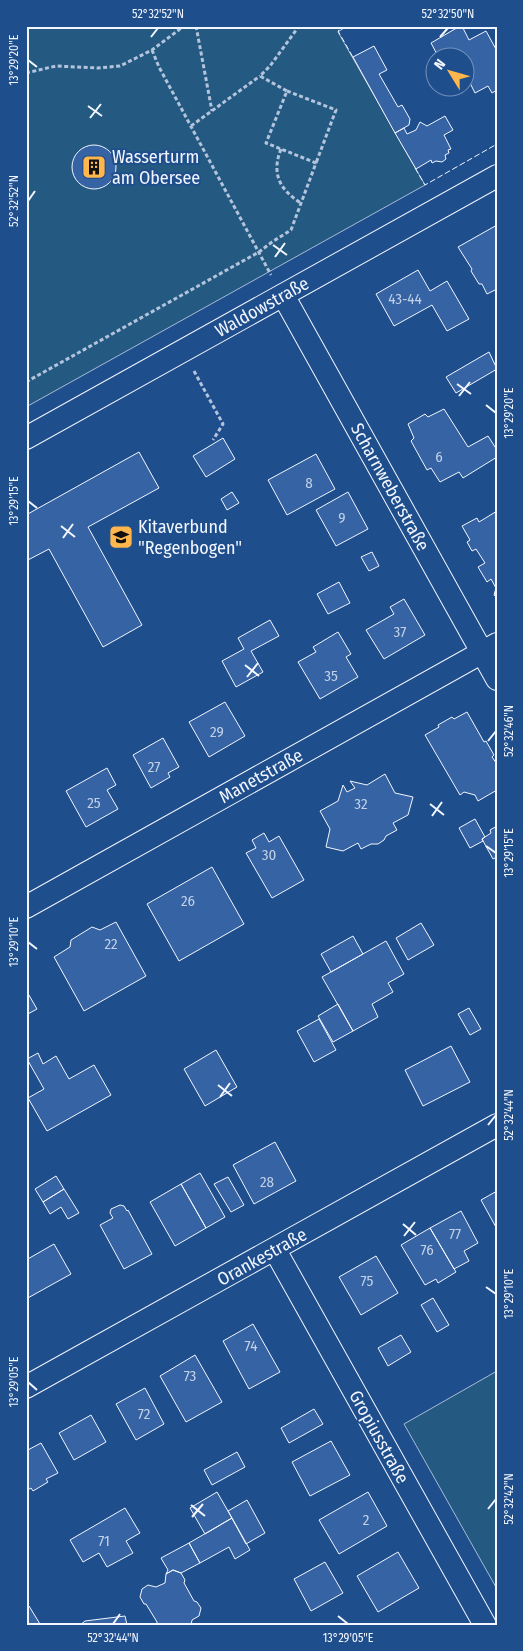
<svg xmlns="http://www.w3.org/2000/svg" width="523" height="1651" viewBox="0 0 523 1651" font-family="'Fira Sans Condensed',sans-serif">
	<rect width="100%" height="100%" fill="#1f4e8c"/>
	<path fill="#245a82" stroke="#a8bbd7" d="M 26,26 L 347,26 L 338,32 L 425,185 L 26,407 Z
		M 497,1371 L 497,1589 L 404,1424 Z"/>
	<path fill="#3563a3" stroke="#f2f6ff" d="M 460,26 L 462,26 L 469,40 L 486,31 L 497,51 L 497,90 L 492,93 L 488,86 L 475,93 L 466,75 L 466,58 L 456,58 L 454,55 L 451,58 L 439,58 L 431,43 Z
		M 374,46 L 387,70 L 379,74 L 398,107 L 402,105 L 410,119 L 409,125 L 395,133 L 353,57 Z
		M 445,116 L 453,130 L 444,135 L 451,149 L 448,150 L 449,153 L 445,155 L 446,159 L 442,162 L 436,161 L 432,163 L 431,160 L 416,169 L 395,133 L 404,128 L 407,134 L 416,130 L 420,122 L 427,126 Z
		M72 167a22 22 0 1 1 44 0a22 22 0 1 1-44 0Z
		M 497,225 L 497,289 L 487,294 L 482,284 L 479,284 L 471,271 L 472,269 L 458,247 Z
		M 418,270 L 430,291 L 447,281 L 469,319 L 447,331 L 432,305 L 394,326 L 376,294 Z
		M 489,352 L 497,369 L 456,393 L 446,377 Z
		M 444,409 L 468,447 L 488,436 L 497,450 L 497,457 L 463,478 L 459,472 L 440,482 L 431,468 L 427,470 L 411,441 L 414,438 L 408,424 L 425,414 L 428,417 Z
		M 223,438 L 235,459 L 206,477 L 193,456 Z
		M 139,452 L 159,488 L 88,527 L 142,625 L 103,647 L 49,549 L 26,561 L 26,515 Z
		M 316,454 L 335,489 L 287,515 L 268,480 Z
		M 232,492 L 239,503 L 227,510 L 221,499 Z
		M 348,492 L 368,529 L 336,546 L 316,510 Z
		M 497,511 L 497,598 L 494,595 L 496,588 L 491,579 L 487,582 L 478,567 L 485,563 L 476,549 L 472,551 L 467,542 L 470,540 L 462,526 L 477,518 L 479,522 Z
		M 372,552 L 379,566 L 369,571 L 361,557 Z
		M 339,582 L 350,603 L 328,614 L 317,594 Z
		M 404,599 L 425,635 L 384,659 L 366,630 L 394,614 L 390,607 Z
		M 270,620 L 279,636 L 251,651 L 263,672 L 236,687 L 222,661 L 244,649 L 238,638 Z
		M 338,632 L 351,654 L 346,657 L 358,677 L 320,699 L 298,662 L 316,652 L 313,647 Z
		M 225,702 L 245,736 L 209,757 L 189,722 Z
		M 467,712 L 484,742 L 486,741 L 494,755 L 492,757 L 497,764 L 497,790 L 478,801 L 475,795 L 464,792 L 460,795 L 425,735 L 439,727 L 438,725 L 452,717 L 454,719 Z
		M 163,738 L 179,767 L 168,773 L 170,777 L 151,788 L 133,755 Z
		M 107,768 L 116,785 L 107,790 L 118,809 L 86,827 L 66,791 Z
		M 385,774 L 395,793 L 413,797 L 408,815 L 393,823 L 397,830 L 386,836 L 384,840 L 378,844 L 371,844 L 361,849 L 358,843 L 343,851 L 326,847 L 330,829 L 320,811 L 338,801 L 343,785 L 347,792 L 355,788 L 350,781 L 367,785 Z
		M 475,819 L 485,837 L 482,839 L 483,841 L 470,848 L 459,828 Z
		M 497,826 L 497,857 L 493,859 L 482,839 L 491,833 L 490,830 Z
		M 264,833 L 269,842 L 279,836 L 304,880 L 272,898 L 246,853 L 256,848 L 252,840 Z
		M 212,867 L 244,924 L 179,961 L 147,904 Z
		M 116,922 L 146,976 L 84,1011 L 54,957 L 70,947 L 71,940 L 92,927 L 100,930 Z
		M 421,923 L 434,945 L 408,960 L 396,938 Z
		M 353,936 L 363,954 L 331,972 L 321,954 Z
		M 386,941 L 404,974 L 388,983 L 393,992 L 372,1004 L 378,1017 L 353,1031 L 322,977 Z
		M 26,990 L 37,1009 L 26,1015 Z
		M 338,1004 L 353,1031 L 333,1042 L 318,1016 Z
		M 469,1008 L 481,1029 L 470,1035 L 458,1014 Z
		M 319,1019 L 336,1050 L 314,1062 L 297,1031 Z
		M 451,1046 L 470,1082 L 423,1106 L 405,1070 Z
		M 216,1050 L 237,1087 L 205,1106 L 184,1069 Z
		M 38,1053 L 43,1064 L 56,1056 L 69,1079 L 94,1065 L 111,1095 L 47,1131 L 28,1098 L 44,1089 L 27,1059 Z
		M 275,1142 L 296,1181 L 254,1204 L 233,1165 Z
		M 200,1173 L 225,1217 L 206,1228 L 181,1184 Z
		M 56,1176 L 64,1189 L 43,1202 L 35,1189 Z
		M 228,1177 L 244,1205 L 231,1212 L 214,1184 Z
		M 181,1184 L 206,1228 L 175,1246 L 150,1202 Z
		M 64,1189 L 79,1213 L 68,1219 L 61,1207 L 50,1214 L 43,1202 Z
		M 497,1191 L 497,1229 L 481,1200 Z
		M 120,1205 L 124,1206 L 127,1211 L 128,1210 L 152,1254 L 124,1269 L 100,1225 L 113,1218 L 110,1213 L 111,1209 Z
		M 461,1211 L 478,1243 L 464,1251 L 469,1261 L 454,1269 L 430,1228 Z
		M 430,1228 L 456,1272 L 438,1283 L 436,1279 L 425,1285 L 401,1245 Z
		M 54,1244 L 71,1274 L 26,1299 L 26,1260 Z
		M 376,1256 L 398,1293 L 361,1315 L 339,1277 Z
		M 433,1298 L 449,1325 L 437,1332 L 421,1305 Z
		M 253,1324 L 280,1372 L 249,1389 L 223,1341 Z
		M 401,1335 L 411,1352 L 388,1366 L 378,1348 Z
		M 195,1355 L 222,1402 L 186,1422 L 160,1376 Z
		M 145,1388 L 164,1424 L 136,1440 L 116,1404 Z
		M 314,1409 L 323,1424 L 289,1443 L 281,1428 Z
		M 91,1415 L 106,1442 L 74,1460 L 59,1433 Z
		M 331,1441 L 350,1475 L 310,1496 L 292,1462 Z
		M 41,1443 L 58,1473 L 46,1479 L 48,1482 L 33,1491 L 31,1488 L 26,1491 L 26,1451 Z
		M 237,1452 L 245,1467 L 212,1485 L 204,1470 Z
		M 217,1492 L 232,1518 L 205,1534 L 190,1508 Z
		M 368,1492 L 387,1526 L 339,1554 L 319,1520 Z
		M 247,1500 L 265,1533 L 246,1544 L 228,1511 Z
		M 125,1508 L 140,1533 L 126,1541 L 133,1553 L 107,1567 L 99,1553 L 83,1562 L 70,1540 Z
		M 232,1518 L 250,1550 L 235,1559 L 229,1547 L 200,1563 L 189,1543 Z
		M 189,1543 L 200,1563 L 181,1573 L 173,1570 L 166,1574 L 168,1570 L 161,1558 Z
		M 398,1552 L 419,1588 L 378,1612 L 357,1576 Z
		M 325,1562 L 343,1593 L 311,1611 L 294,1579 Z
		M 173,1570 L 181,1573 L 185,1580 L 184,1583 L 194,1601 L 197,1602 L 201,1608 L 199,1616 L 192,1620 L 191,1625 L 157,1625 L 157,1622 L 146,1604 L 144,1604 L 140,1597 L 142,1589 L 148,1585 L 156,1587 L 165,1583 L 166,1574 Z
		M 29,1606 L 40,1624 L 39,1625 L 26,1625 L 26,1608 Z
		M 125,1616 L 127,1625 L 80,1625 L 85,1621 Z"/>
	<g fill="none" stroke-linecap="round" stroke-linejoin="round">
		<g stroke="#f2f6ff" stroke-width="24">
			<path id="minor" d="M 283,295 L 497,679
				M 26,438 L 497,176
				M 26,907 L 497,644
				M 275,1250 L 485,1625
				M 26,1387 L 497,1125"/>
		</g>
		<path stroke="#b3c4dc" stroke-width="3" stroke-dasharray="4 2.5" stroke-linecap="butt" d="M 196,26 L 212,111
			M 152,50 L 159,67 L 271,275
			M 26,73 L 56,66 L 98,68 L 120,66 L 152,50 L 184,26
			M 287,91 L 336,110 L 316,163
			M 191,126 L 260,76
			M 281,149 C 271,174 280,190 301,203
			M 194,371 L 223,424 L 213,440
			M 26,382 L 259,252 L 272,242 L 291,230 L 316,163 L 266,143 L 287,91 L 260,76 L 270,66 L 299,26"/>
		<use href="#minor" stroke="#1f4e8c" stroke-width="22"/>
		<path stroke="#f2f6ff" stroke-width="1" stroke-dasharray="6 2.5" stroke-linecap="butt" d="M 347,26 L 338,31 L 354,59
			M 415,168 L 425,185 L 497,144"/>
	</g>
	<path fill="none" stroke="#f2f6ff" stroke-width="2" d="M 151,37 L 158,28M 440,37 L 448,28M 28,60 L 37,67M 88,106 L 102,116M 90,118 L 101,104M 28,201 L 35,191M 273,245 L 287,255M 275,257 L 285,243M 457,384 L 471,394M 459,396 L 470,382M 486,405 L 496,413M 28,501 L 37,508M 61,526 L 75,537M 63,538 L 73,524M 245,665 L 259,676M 247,677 L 258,663M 488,741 L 496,731M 430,804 L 444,815M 432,816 L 442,802M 486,846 L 496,853M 28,942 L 37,949M 218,1085 L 232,1096M 220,1097 L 230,1083M 488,1125 L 496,1115M 403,1224 L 416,1235M 404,1236 L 415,1222M 486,1287 L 496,1294M 28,1382 L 37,1390M 191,1505 L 205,1516M 488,1509 L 496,1499M 192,1517 L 203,1504M 338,1616 L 348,1624M 113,1624 L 120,1614"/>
	<defs>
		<g id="building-square" transform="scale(1.25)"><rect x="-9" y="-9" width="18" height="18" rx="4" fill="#ffb74d" stroke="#1f4e8c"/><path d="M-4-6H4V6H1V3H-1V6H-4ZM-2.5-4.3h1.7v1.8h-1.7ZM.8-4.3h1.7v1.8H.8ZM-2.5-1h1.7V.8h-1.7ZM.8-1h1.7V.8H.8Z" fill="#111"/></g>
		<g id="school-square" transform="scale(1.25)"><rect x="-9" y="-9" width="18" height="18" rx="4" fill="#ffb74d" stroke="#1f4e8c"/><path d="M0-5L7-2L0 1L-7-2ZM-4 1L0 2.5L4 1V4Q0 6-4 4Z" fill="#111"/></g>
	</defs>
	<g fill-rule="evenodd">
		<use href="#building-square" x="94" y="167"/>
		<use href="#school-square" x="121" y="537"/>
	</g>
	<g text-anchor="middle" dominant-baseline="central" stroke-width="4" stroke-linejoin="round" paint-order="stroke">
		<g font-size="15" fill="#c3d1e8">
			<text x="405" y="299">43-44</text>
			<text x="439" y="457">6</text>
			<text x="309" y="483">8</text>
			<text x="342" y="518">9</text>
			<text x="400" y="632">37</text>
			<text x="331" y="676">35</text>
			<text x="217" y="732">29</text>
			<text x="154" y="767">27</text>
			<text x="94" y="803">25</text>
			<text x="361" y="804">32</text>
			<text x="269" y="855">30</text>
			<text x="188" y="901">26</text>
			<text x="111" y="944">22</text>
			<text x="267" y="1182">28</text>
			<text x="455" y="1234">77</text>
			<text x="427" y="1250">76</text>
			<text x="367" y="1281">75</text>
			<text x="251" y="1346">74</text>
			<text x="190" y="1376">73</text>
			<text x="144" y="1414">72</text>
			<text x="366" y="1520">2</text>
			<text x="104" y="1541">71</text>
		</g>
		<g font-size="18" fill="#f2f6ff" stroke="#1f4e8c" text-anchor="start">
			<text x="112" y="157">Wasserturm<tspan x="112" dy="21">am Obersee</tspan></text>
			<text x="138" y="527">Kitaverbund<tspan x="138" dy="21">"Regenbogen"</tspan></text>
		</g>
		<g font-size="18" fill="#f2f6ff" stroke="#1f4e8c">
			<text transform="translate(262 307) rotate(-29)">Waldowstraße</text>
			<text transform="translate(390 487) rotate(61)">Scharnweberstraße</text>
			<text transform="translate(261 776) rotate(-29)">Manetstraße</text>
			<text transform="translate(262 1257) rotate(-29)">Orankestraße</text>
			<text transform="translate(379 1437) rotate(61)">Gropiusstraße</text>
		</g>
	</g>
	<rect width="523" height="1651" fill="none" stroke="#1f4e8c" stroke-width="55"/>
	<g transform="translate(450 72) rotate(307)"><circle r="24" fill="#1f4e8c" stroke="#7391ba"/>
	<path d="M0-4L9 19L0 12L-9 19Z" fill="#ffb74d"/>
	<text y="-8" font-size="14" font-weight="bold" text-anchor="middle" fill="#f2f6ff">N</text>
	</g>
	<rect x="28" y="28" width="468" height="1596" fill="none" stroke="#f2f6ff" stroke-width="2"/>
	<g font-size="12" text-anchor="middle" fill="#f2f6ff">
		<text x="158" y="18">52°32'52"N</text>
		<text x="448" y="18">52°32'50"N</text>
		<text transform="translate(14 60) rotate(-90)" y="4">13°29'20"E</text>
		<text transform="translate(14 201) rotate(-90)" y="4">52°32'52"N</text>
		<text transform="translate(509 413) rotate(-90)" y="4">13°29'20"E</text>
		<text transform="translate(14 501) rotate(-90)" y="4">13°29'15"E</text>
		<text transform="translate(509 731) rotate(-90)" y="4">52°32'46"N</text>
		<text transform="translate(509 853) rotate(-90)" y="4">13°29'15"E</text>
		<text transform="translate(14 942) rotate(-90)" y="4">13°29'10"E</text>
		<text transform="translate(509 1115) rotate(-90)" y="4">52°32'44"N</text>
		<text transform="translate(509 1294) rotate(-90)" y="4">13°29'10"E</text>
		<text transform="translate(14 1382) rotate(-90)" y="4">13°29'05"E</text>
		<text transform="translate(509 1499) rotate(-90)" y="4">52°32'42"N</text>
		<text x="113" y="1642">52°32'44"N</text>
		<text x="348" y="1642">13°29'05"E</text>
	</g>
</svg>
